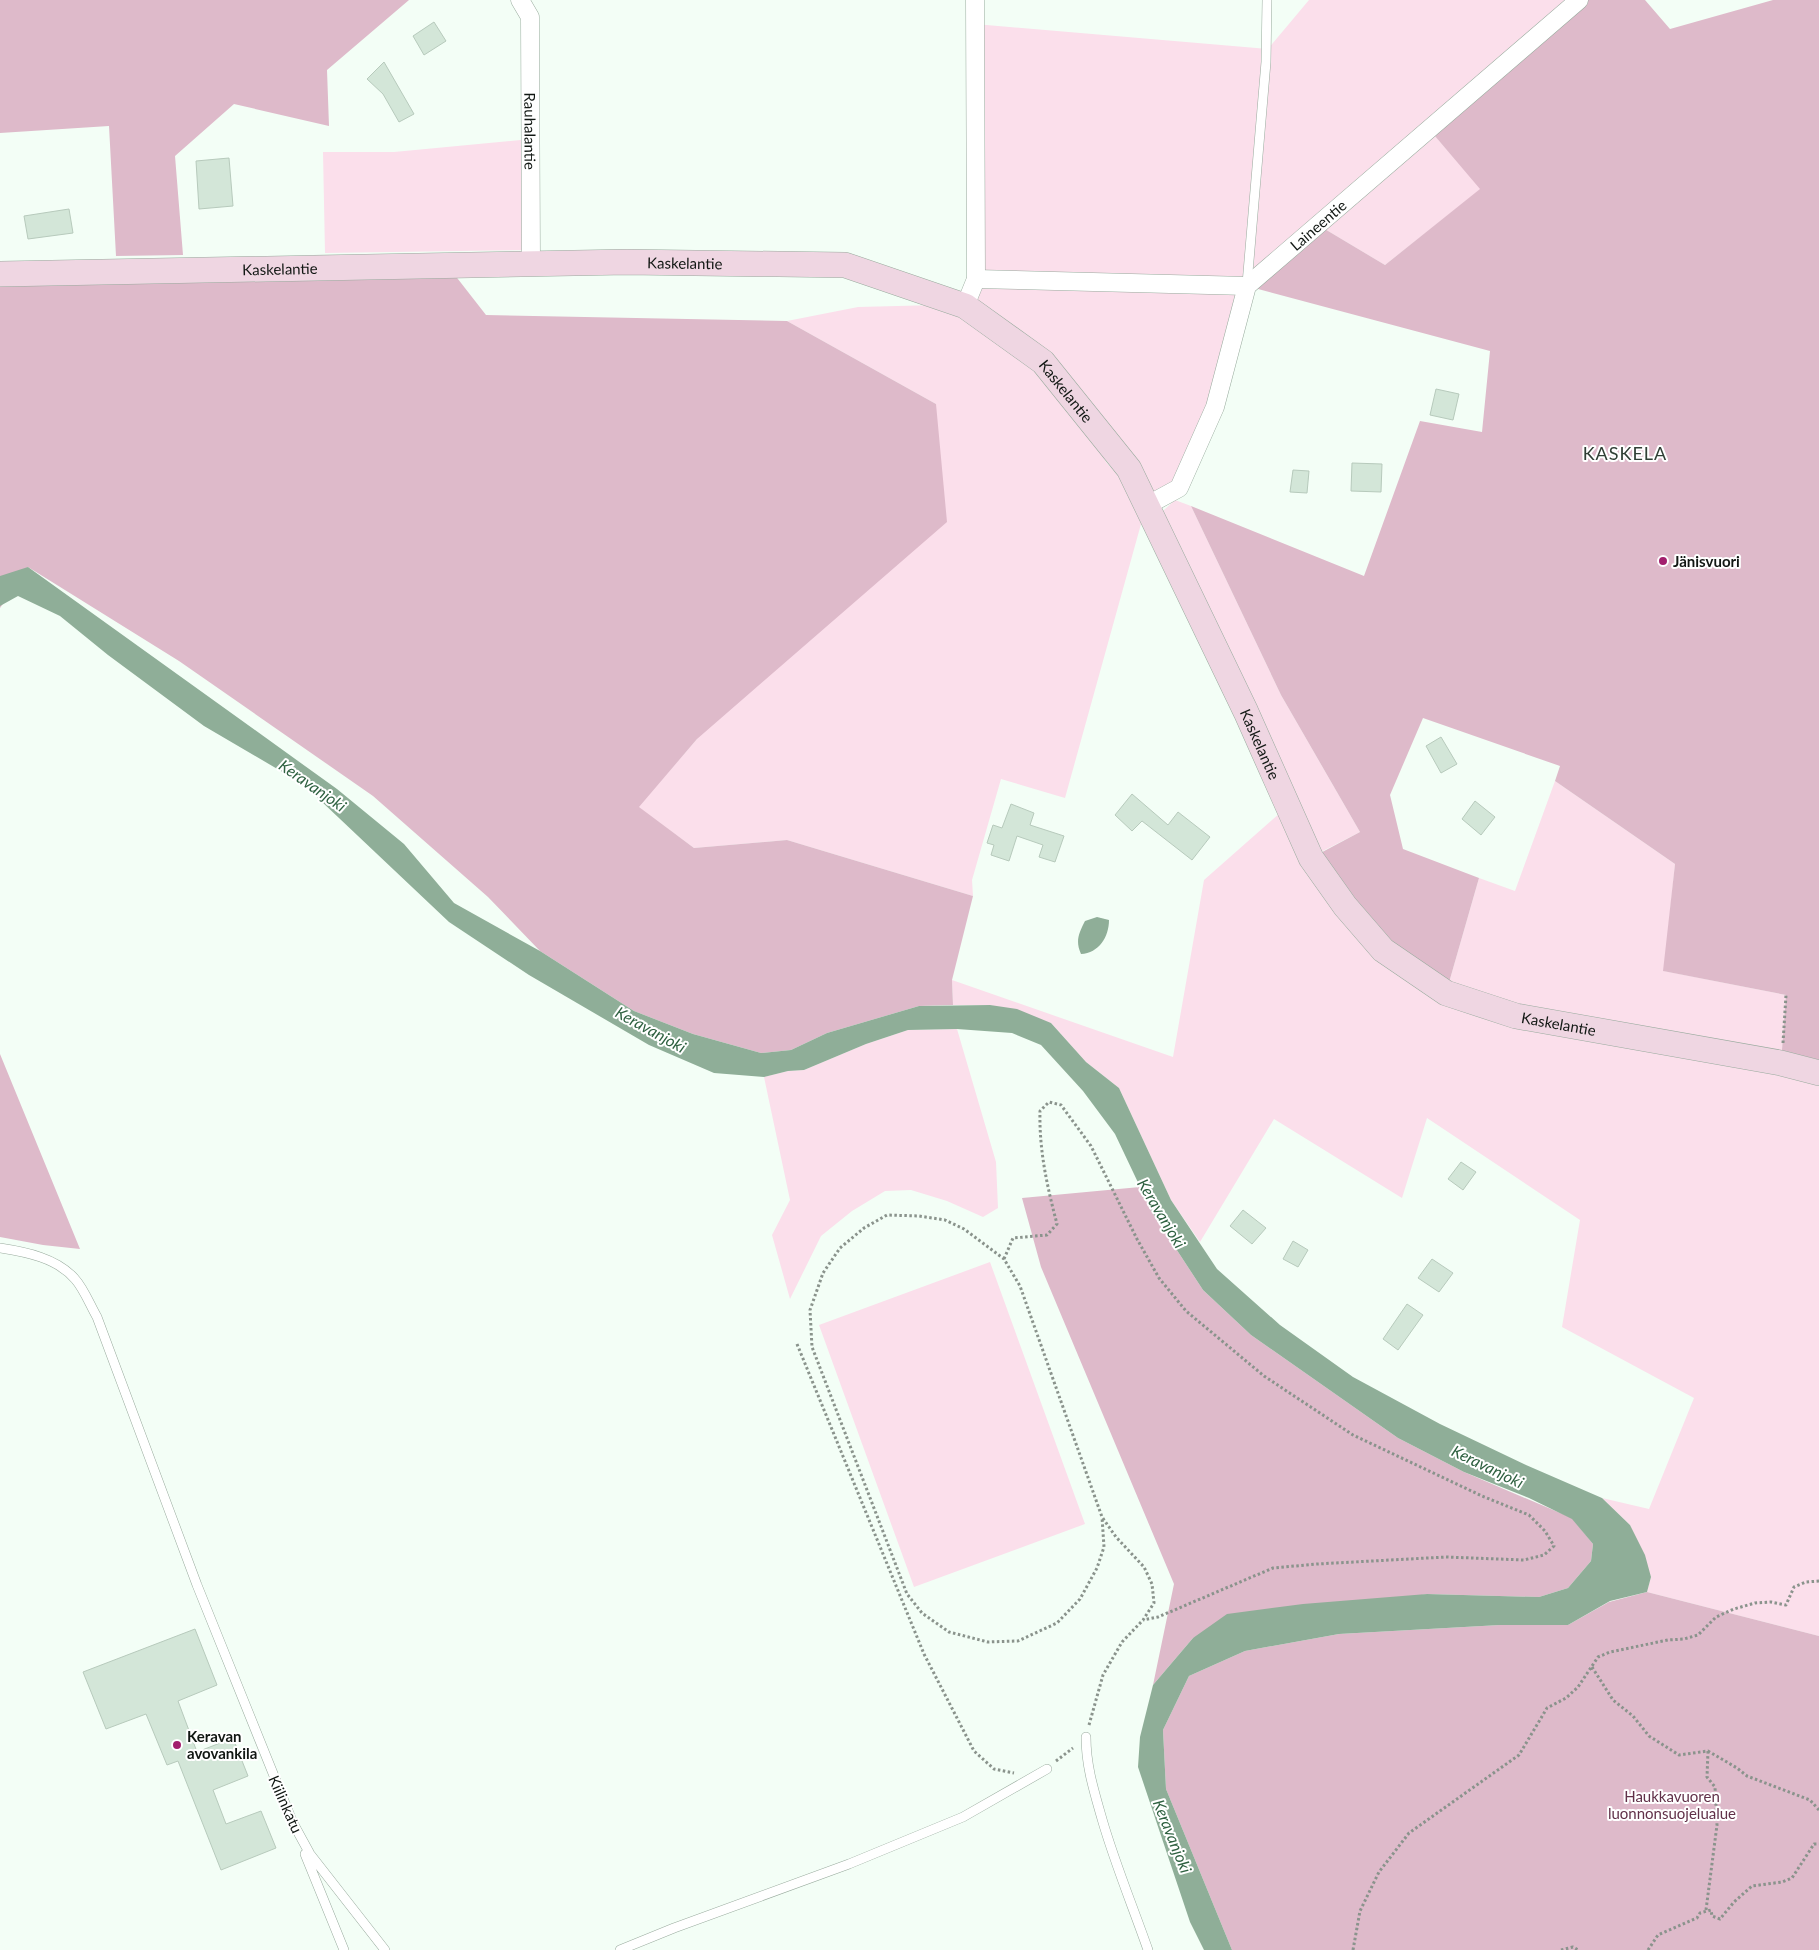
<svg xmlns="http://www.w3.org/2000/svg" width="1819" height="1950" viewBox="0 0 1819 1950" font-family="Lato,sans-serif">
	<rect width="100%" height="100%" fill="#f3fef6"/>
	<path fill="#fbdfeb" fill-rule="evenodd" d="M 1309,0 L 1579,0 L 1429,129 L 1481,189 L 1385,265 L 1318,225 L 1247,286 L 1179,488 L 1146,506 L 1065,798 L 1001,779 L 972,880 L 973,896 L 787,840 L 694,848 L 638,807 L 697,739 L 936,404 L 787,321 L 858,307 L 977,304 L 975,24 L 1268,49 ZM 1085,415 L 1145,505 L 1106,462 Z
		M 531,139 L 531,250 L 325,253 L 323,152 L 394,152 Z
		M 1175,500 L 1191,506 L 1281,695 L 1360,832 L 1311,857 L 1446,993 L 1479,878 L 1515,891 L 1555,781 L 1675,864 L 1664,971 L 1786,995 L 1781,1063 L 1819,1073 L 1819,1636 L 1647,1592 L 1651,1577 L 1630,1525 L 1602,1498 L 1649,1509 L 1694,1398 L 1562,1327 L 1580,1220 L 1427,1118 L 1402,1198 L 1274,1119 L 1200,1242 L 1171,1200 L 1119,1088 L 1086,1062 L 1051,1023 L 990,1005 L 953,1005 L 952,980 L 1173,1057 L 1204,880 L 1288,806 L 1153,520 Z
		M 957,1029 L 996,1162 L 998,1208 L 983,1217 L 947,1201 L 911,1190 L 885,1191 L 852,1211 L 821,1236 L 790,1299 L 772,1235 L 790,1200 L 764,1077 L 788,1071 L 804,1070 L 866,1044 L 908,1030 Z
		M 990,1262 L 1085,1524 L 914,1587 L 819,1325 Z"/>
	<path fill="#debaca" d="M 0,0 L 409,0 L 327,70 L 329,126 L 234,104 L 175,156 L 183,255 L 116,256 L 109,126 L 0,133 Z
		M 1579,0 L 1645,0 L 1670,29 L 1773,0 L 1819,0 L 1819,1073 L 1781,1063 L 1786,995 L 1663,971 L 1675,864 L 1555,781 L 1560,766 L 1423,718 L 1390,795 L 1403,849 L 1479,878 L 1446,993 L 1383,950 L 1311,858 L 1360,832 L 1281,695 L 1191,506 L 1364,576 L 1420,421 L 1482,432 L 1490,351 L 1247,286 L 1318,225 L 1385,265 L 1480,189 L 1429,129 Z
		M 447,265 L 486,315 L 787,321 L 936,404 L 947,522 L 697,739 L 639,807 L 694,848 L 787,840 L 973,896 L 952,980 L 953,1005 L 919,1006 L 827,1033 L 791,1050 L 761,1053 L 693,1034 L 634,1011 L 540,951 L 488,897 L 373,796 L 179,661 L 28,567 L 0,608 L 0,273 Z
		M 0,1054 L 80,1249 L 43,1245 L 0,1237 Z
		M 1140,1187 L 1152,1212 L 1203,1290 L 1251,1335 L 1398,1438 L 1464,1472 L 1572,1518 L 1593,1544 L 1591,1561 L 1568,1588 L 1539,1597 L 1427,1594 L 1193,1638 L 1153,1685 L 1174,1584 L 1041,1267 L 1022,1198 Z
		M 1647,1592 L 1819,1636 L 1819,1950 L 1232,1950 L 1166,1789 L 1163,1730 L 1189,1676 L 1245,1651 L 1339,1634 L 1500,1625 L 1568,1625 L 1609,1602 Z"/>
	<path fill="#8fae98" d="M 28,567 L 337,789 L 404,844 L 454,903 L 540,951 L 634,1011 L 693,1034 L 761,1053 L 791,1050 L 827,1033 L 919,1006 L 990,1005 L 1017,1009 L 1051,1023 L 1086,1062 L 1119,1088 L 1171,1200 L 1217,1269 L 1280,1325 L 1353,1377 L 1440,1424 L 1526,1465 L 1602,1498 L 1630,1525 L 1645,1555 L 1651,1577 L 1647,1592 L 1610,1601 L 1568,1625 L 1500,1625 L 1339,1634 L 1245,1651 L 1189,1676 L 1163,1730 L 1166,1789 L 1232,1950 L 1204,1950 L 1190,1922 L 1138,1767 L 1140,1737 L 1153,1685 L 1193,1638 L 1227,1614 L 1303,1604 L 1427,1594 L 1539,1597 L 1568,1588 L 1591,1561 L 1593,1544 L 1572,1519 L 1529,1498 L 1464,1472 L 1398,1438 L 1251,1335 L 1203,1290 L 1152,1212 L 1115,1134 L 1083,1091 L 1041,1045 L 1012,1033 L 957,1029 L 908,1030 L 866,1044 L 804,1070 L 788,1071 L 764,1077 L 714,1073 L 649,1045 L 529,975 L 449,922 L 303,784 L 204,726 L 108,655 L 60,616 L 18,596 L 0,606 L 0,576 Z
		M 1097,917 L 1109,920 C 1109,937 1099,953 1081,954 C 1075,941 1079,933 1085,921 Z"/>
	<path fill="#d3e6d8" stroke="#b7cabc" d="M 434,22 L 446,41 L 424,55 L 413,36 Z
		M 384,62 L 414,114 L 399,122 L 383,94 L 367,79 Z
		M 229,158 L 233,206 L 199,209 L 196,161 Z
		M 69,209 L 73,233 L 28,239 L 24,216 Z
		M 1436,389 L 1459,394 L 1453,420 L 1430,415 Z
		M 1352,463 L 1382,464 L 1381,492 L 1351,491 Z
		M 1293,470 L 1309,471 L 1307,493 L 1290,492 Z
		M 1441,737 L 1457,764 L 1441,773 L 1426,746 Z
		M 1132,794 L 1168,825 L 1178,812 L 1210,837 L 1192,860 L 1142,821 L 1132,831 L 1115,815 Z
		M 1475,801 L 1495,817 L 1481,835 L 1462,819 Z
		M 1011,804 L 1034,813 L 1030,825 L 1064,836 L 1055,862 L 1039,857 L 1043,845 L 1017,836 L 1009,861 L 991,855 L 994,845 L 987,843 L 993,825 L 1002,828 Z
		M 1461,1162 L 1476,1172 L 1463,1190 L 1448,1179 Z
		M 1243,1210 L 1266,1228 L 1252,1244 L 1230,1226 Z
		M 1293,1241 L 1308,1250 L 1298,1267 L 1283,1259 Z
		M 1432,1259 L 1453,1273 L 1439,1292 L 1418,1278 Z
		M 1407,1304 L 1423,1315 L 1398,1350 L 1383,1339 Z
		M 195,1629 L 217,1685 L 178,1701 L 197,1752 L 233,1738 L 248,1776 L 213,1790 L 226,1824 L 261,1811 L 276,1848 L 221,1870 L 178,1761 L 167,1765 L 146,1714 L 106,1729 L 83,1672 Z"/>
	<g fill="none" stroke-linecap="round" stroke-linejoin="round">
		<g stroke="#99ab9e" stroke-width="10">
			<path id="lane" d="M 1247,284 L 1266,62 L 1267,0
				M 0,1248 C 26,1252 57,1258 75,1279 C 84,1289 90,1305 97,1317 L 197,1585 L 293,1823 L 310,1854 L 385,1950
				M 1086,1737 C 1086,1766 1094,1791 1102,1819 C 1115,1864 1133,1907 1148,1950
				M 305,1854 L 344,1950
				M 620,1950 L 674,1928 L 849,1864 L 963,1817 L 1047,1769"/>
		</g>
		<g stroke="#99ab9e" stroke-width="19">
			<g id="street">
				<path id="s1" d="M 520,0 L 530,17 L 531,264"/>
				<path d="M 976,279 L 1247,286"/>
				<path d="M 965,306 L 976,279 L 975,0"/>
				<path id="s2" d="M 1146,506 L 1179,488 L 1215,407 L 1247,286 L 1579,0"/>
			</g>
		</g>
		<g stroke="#99ab9e" stroke-width="26">
			<g id="secondary">
				<path id="s3" d="M 0,274 L 627,262 L 845,265 L 965,306 L 1043,362 L 1129,469 L 1246,712 L 1311,858 L 1345,906 L 1383,950 L 1446,993 L 1516,1016 L 1781,1063 L 1819,1073"/>
			</g>
		</g>
		<path stroke="#8a938c" stroke-width="3" stroke-dasharray="2.5 2.5" stroke-linecap="butt" d="M 1783,1043 L 1786,995
			M 1004,1259 L 1013,1238 L 1047,1235 L 1057,1224 C 1047,1186 1039,1150 1040,1111 L 1049,1102 L 1061,1105 L 1091,1146 L 1137,1239 L 1159,1278 L 1186,1311 L 1264,1376 L 1353,1435 L 1482,1496 L 1529,1515 L 1545,1531 L 1554,1546 L 1544,1555 L 1524,1560 L 1446,1557 L 1317,1564 L 1273,1568 L 1158,1617 L 1143,1620
			M 797,1344 L 924,1654 L 974,1751 L 994,1769 L 1014,1773
			M 1592,1667 L 1613,1700 L 1633,1716 L 1649,1736 L 1679,1755 L 1708,1751 L 1737,1768 L 1747,1776 L 1810,1800 L 1819,1810
			M 1089,1725 L 1103,1675 L 1122,1642 L 1143,1620 L 1154,1603 L 1152,1584 L 1144,1567 L 1116,1537 L 1102,1517 L 1020,1286 L 1004,1259 L 964,1229 L 945,1220 L 919,1216 L 887,1215 L 864,1228 L 840,1248 L 823,1273 L 810,1310 L 812,1347 L 907,1594 L 922,1613 L 949,1632 L 988,1642 L 1018,1641 L 1057,1623 L 1080,1599 L 1097,1568 L 1104,1547 L 1102,1517
			M 1056,1761 L 1073,1748
			M 1706,1910 L 1717,1825 L 1715,1787 L 1707,1777 L 1708,1751
			M 1353,1950 L 1360,1911 L 1379,1872 L 1409,1833 L 1519,1755 L 1547,1708 L 1566,1698 L 1578,1687 L 1598,1657 L 1610,1652 L 1668,1640 L 1684,1639 L 1698,1635 L 1716,1617 L 1734,1609 L 1755,1603 L 1771,1602 L 1786,1605 L 1794,1587 L 1806,1582 L 1819,1581
			M 1561,1950 L 1573,1947 L 1578,1950
			M 1648,1950 L 1658,1935 L 1697,1918 L 1700,1913 L 1711,1910 L 1712,1916 L 1720,1919 L 1734,1902 L 1752,1886 L 1782,1882 L 1792,1878 L 1814,1844 L 1819,1844"/>
		<use href="#lane" stroke="#fff" stroke-width="9"/>
		<use href="#street" stroke="#fff" stroke-width="18"/>
		<use href="#secondary" stroke="#efd6e2" stroke-width="25"/>
	</g>
	<g fill="#a21e6d" stroke="#fff" stroke-width="2">
		<circle cx="1663" cy="561" r="5"/>
		<circle cx="177" cy="1745" r="5"/>
	</g>
	<g text-anchor="middle" dominant-baseline="central" stroke-width="4" stroke-linejoin="round" paint-order="stroke">
		<g font-size="15" fill="#111713" stroke="#fff">
			<text stroke="none"><textPath href="#s1" startOffset="134">Rauhalantie</textPath></text>
			<text stroke="none"><textPath href="#s2" startOffset="345">Laineentie</textPath></text>
			<text stroke="none"><textPath href="#s3" startOffset="685">Kaskelantie</textPath></text>
			<text stroke="none"><textPath href="#s3" startOffset="280">Kaskelantie</textPath></text>
			<text stroke="none"><textPath href="#s3" startOffset="1105">Kaskelantie</textPath></text>
			<text stroke="none"><textPath href="#s3" startOffset="1510">Kaskelantie</textPath></text>
			<text stroke="none"><textPath href="#s3" startOffset="1945">Kaskelantie</textPath></text>
			<text transform="translate(286 1804) rotate(66)">Kiilinkatu</text>
		</g>
		<g font-size="15" font-weight="bold" fill="#111713" stroke="#fff" text-anchor="start">
			<text x="1673" y="561">Jänisvuori</text>
			<text x="187" y="1736">Keravan<tspan x="187" dy="17">avovankila</tspan></text>
		</g>
		<g font-size="15" fill="#613149" stroke="#fff">
			<text x="1672" y="1796">Haukkavuoren<tspan x="1672" dy="17">luonnonsuojelualue</tspan></text>
		</g>
		<g font-size="16" font-style="italic" fill="#2f6141" stroke="#fff">
			<text transform="translate(313 785) rotate(35)">Keravanjoki</text>
			<text transform="translate(651 1029) rotate(29)">Keravanjoki</text>
			<text transform="translate(1162 1213) rotate(59)">Keravanjoki</text>
			<text transform="translate(1488 1466) rotate(26)">Keravanjoki</text>
			<text transform="translate(1173 1836) rotate(68)">Keravanjoki</text>
		</g>
		<g font-size="18" letter-spacing="1" fill="#303f35" stroke="#fff">
			<text x="1625" y="453">KASKELA</text>
		</g>
	</g>
</svg>
